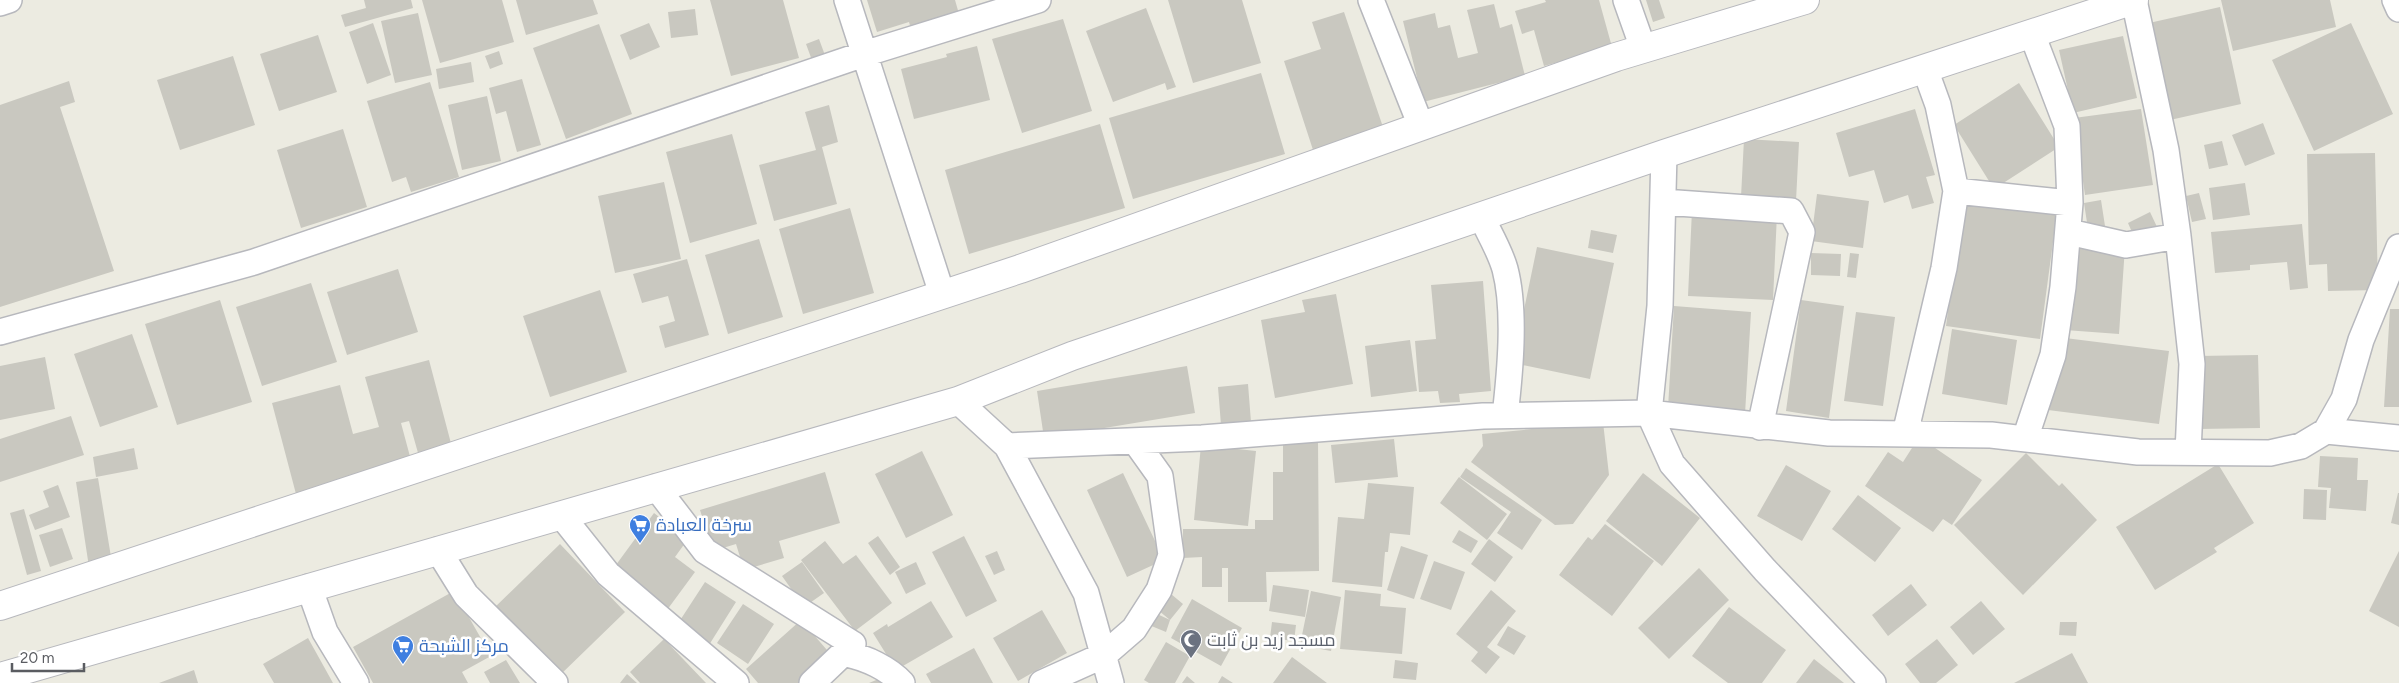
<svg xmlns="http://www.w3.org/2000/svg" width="2399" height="683" viewBox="0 0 2399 683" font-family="Figtree,Cairo,sans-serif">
	<rect width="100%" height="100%" fill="#ecebe1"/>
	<path fill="#c9c8c0" d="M 364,0 L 411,0 L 413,8 L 345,27 L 341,15 L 366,8 Z
		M 422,0 L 502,0 L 514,42 L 440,63 Z
		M 516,0 L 593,0 L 598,14 L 526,35 Z
		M 710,0 L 783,0 L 799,58 L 731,76 Z
		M 867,0 L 955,0 L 959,14 L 911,29 L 909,22 L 877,32 Z
		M 1168,0 L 1242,0 L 1261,63 L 1193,83 Z
		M 1545,0 L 1599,0 L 1612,47 L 1544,66 L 1534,30 L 1522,34 L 1515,11 L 1546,2 Z
		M 1646,0 L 1659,0 L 1665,18 L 1653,22 Z
		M 2221,0 L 2330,0 L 2336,27 L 2233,51 Z
		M 1494,4 L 1500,28 L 1512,24 L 1525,76 L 1423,102 L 1403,21 L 1435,13 L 1438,28 L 1450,25 L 1458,58 L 1478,53 L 1467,10 Z
		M 2220,7 L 2241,104 L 2170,120 L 2149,23 Z
		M 1146,8 L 1176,87 L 1167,90 L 1165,83 L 1113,102 L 1086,31 Z
		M 695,9 L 698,35 L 671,38 L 668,12 Z
		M 1344,12 L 1384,130 L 1314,153 L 1284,61 L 1321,49 L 1312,22 Z
		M 418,13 L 432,75 L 395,83 L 381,21 Z
		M 1063,19 L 1092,111 L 1022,133 L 992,39 Z
		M 373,23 L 391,75 L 367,84 L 349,32 Z
		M 649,23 L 660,47 L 630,60 L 620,35 Z
		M 2351,23 L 2393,114 L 2314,151 L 2272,60 Z
		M 599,24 L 632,114 L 566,139 L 533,48 Z
		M 318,35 L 337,92 L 279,111 L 260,54 Z
		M 2123,36 L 2137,98 L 2073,113 L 2059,50 Z
		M 819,39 L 826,58 L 813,63 L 806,44 Z
		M 977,46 L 990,100 L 914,119 L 901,69 L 947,57 L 946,54 Z
		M 499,51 L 503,64 L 490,69 L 485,56 Z
		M 233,56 L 255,125 L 180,150 L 157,80 Z
		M 471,62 L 474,82 L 439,89 L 436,69 Z
		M 1261,73 L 1285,154 L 1133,199 L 1109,118 Z
		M 522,79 L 541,145 L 517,152 L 506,111 L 496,114 L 489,88 Z
		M 69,81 L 75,102 L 60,107 L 114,271 L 0,307 L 0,105 Z
		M 430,82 L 459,177 L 411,192 L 406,177 L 392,182 L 367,101 Z
		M 2019,83 L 2059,147 L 1994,189 L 1954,125 Z
		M 487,96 L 501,161 L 462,170 L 448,105 Z
		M 829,105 L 838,142 L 822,147 L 837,204 L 774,221 L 759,165 L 816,150 L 805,112 Z
		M 1915,109 L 1935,175 L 1926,177 L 1934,203 L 1912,209 L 1908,195 L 1884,203 L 1874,170 L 1849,177 L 1836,133 Z
		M 2141,109 L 2153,185 L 2085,195 L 2074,118 Z
		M 2263,123 L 2275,154 L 2245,166 L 2232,135 Z
		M 1100,124 L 1125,208 L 969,254 L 945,170 Z
		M 343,129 L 367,207 L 301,228 L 277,150 Z
		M 732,134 L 757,224 L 690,243 L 666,152 Z
		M 1744,139 L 1799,142 L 1796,201 L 1741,197 Z
		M 2222,141 L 2228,165 L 2209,169 L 2204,145 Z
		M 2375,153 L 2378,290 L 2328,291 L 2327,264 L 2309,265 L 2307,154 Z
		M 664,182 L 681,259 L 615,273 L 598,196 Z
		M 2245,183 L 2250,215 L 2213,220 L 2209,188 Z
		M 2199,193 L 2206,219 L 2192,222 L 2186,196 Z
		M 1817,194 L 1869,201 L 1863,248 L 1811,241 Z
		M 1963,199 L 2057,212 L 2040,339 L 1946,326 Z
		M 2101,200 L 2105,226 L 2088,229 L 2084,203 Z
		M 850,208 L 874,293 L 803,314 L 779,229 Z
		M 1692,210 L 1777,214 L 1773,300 L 1688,296 Z
		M 2150,212 L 2158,229 L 2135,239 L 2128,223 Z
		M 2302,224 L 2308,288 L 2290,290 L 2287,262 L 2250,265 L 2250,270 L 2215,273 L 2211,232 Z
		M 1591,230 L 1617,235 L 1613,253 L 1588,248 Z
		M 759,239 L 783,317 L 728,334 L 705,255 Z
		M 2071,244 L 2125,247 L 2119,334 L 2065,330 Z
		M 1537,247 L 1614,263 L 1590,379 L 1513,363 Z
		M 1811,253 L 1841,254 L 1840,276 L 1811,275 Z
		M 1850,253 L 1859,254 L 1856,278 L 1847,277 Z
		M 687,259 L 709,335 L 665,348 L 659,326 L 675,321 L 668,296 L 642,303 L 633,274 Z
		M 398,269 L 418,332 L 347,355 L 327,292 Z
		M 1483,281 L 1491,391 L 1459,394 L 1460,402 L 1440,403 L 1438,391 L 1419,392 L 1415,341 L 1436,339 L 1431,285 Z
		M 311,283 L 337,362 L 262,386 L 236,307 Z
		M 600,290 L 627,372 L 550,397 L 523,316 Z
		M 1336,294 L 1353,384 L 1275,398 L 1261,320 L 1305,312 L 1302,300 Z
		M 220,300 L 252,402 L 177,425 L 145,324 Z
		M 1801,300 L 1844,306 L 1829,418 L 1786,411 Z
		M 1674,306 L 1751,312 L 1745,414 L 1668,408 Z
		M 2390,309 L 2399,309 L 2399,407 L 2384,407 Z
		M 1856,312 L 1895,317 L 1883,406 L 1844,401 Z
		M 1952,329 L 2017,340 L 2007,405 L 1942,394 Z
		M 132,334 L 158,407 L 100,427 L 74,354 Z
		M 2057,337 L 2169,351 L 2159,424 L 2048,410 Z
		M 1410,340 L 1417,391 L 1371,397 L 1365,346 Z
		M 2258,355 L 2260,428 L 2199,429 L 2198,356 Z
		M 45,357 L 55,409 L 0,420 L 0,366 Z
		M 429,360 L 453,451 L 420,460 L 409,421 L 401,423 L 412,464 L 296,494 L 272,403 L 340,385 L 353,434 L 379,427 L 365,377 Z
		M 1187,366 L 1195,413 L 1044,438 L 1037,391 Z
		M 1248,384 L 1251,422 L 1221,425 L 1218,387 Z
		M 71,416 L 84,455 L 0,482 L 0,439 Z
		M 1603,422 L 1609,475 L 1573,524 L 1555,525 L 1471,462 L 1483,446 L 1482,434 Z
		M 1919,437 L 1982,480 L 1952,525 L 1943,519 L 1933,532 L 1865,486 L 1888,452 L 1903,462 Z
		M 1394,439 L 1398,477 L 1335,483 L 1331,445 Z
		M 1283,441 L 1318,441 L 1319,571 L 1266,572 L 1267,602 L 1228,602 L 1228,568 L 1222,568 L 1222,587 L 1202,587 L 1202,557 L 1183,558 L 1183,529 L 1255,529 L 1255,520 L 1273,520 L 1273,472 L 1283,472 Z
		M 1201,445 L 1256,451 L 1248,526 L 1194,520 Z
		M 134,448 L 138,469 L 96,477 L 93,457 Z
		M 922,451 L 953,515 L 906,538 L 875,474 Z
		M 2026,453 L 2059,486 L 2062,483 L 2097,520 L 2023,595 L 1954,525 Z
		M 2320,456 L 2358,458 L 2357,480 L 2368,480 L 2366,511 L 2329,508 L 2331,488 L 2318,487 Z
		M 2218,464 L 2254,523 L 2214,548 L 2217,552 L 2155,590 L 2116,527 Z
		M 1786,465 L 1831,491 L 1802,541 L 1757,516 Z
		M 1466,468 L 1542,520 L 1522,550 L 1497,533 L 1511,512 L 1460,477 Z
		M 825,472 L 840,523 L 779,541 L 784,558 L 744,570 L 736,544 L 713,551 L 700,510 Z
		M 1123,473 L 1164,560 L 1127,577 L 1087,490 Z
		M 1643,473 L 1700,518 L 1662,566 L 1606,521 Z
		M 1459,477 L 1507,514 L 1487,540 L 1440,503 Z
		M 98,478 L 112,563 L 89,567 L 76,482 Z
		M 1368,483 L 1414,487 L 1410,535 L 1390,533 L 1388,552 L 1385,552 L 1382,587 L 1332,582 L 1338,517 L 1364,519 Z
		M 58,485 L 70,517 L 35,530 L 29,515 L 49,507 L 43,491 Z
		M 2304,489 L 2327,490 L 2326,520 L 2303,519 Z
		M 2398,493 L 2399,493 L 2399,525 L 2391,523 Z
		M 1858,495 L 1901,528 L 1875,562 L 1832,529 Z
		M 24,509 L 41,571 L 27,575 L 10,513 Z
		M 654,513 L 688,539 L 675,557 L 695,572 L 667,610 L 613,569 Z
		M 1605,524 L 1654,561 L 1612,616 L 1559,575 L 1588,537 L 1592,540 Z
		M 62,528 L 73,559 L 50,567 L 39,535 Z
		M 1459,530 L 1478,541 L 1471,553 L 1452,542 Z
		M 878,536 L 900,567 L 890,575 L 868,543 Z
		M 964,536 L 997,601 L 966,617 L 932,552 Z
		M 1489,539 L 1513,557 L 1495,582 L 1471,564 Z
		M 825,541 L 843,564 L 856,555 L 892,603 L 855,631 L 801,560 Z
		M 560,544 L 625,612 L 557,678 L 492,610 Z
		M 1401,546 L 1428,555 L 1414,599 L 1387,590 Z
		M 997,551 L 1005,570 L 994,575 L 985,556 Z
		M 2399,551 L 2399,627 L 2369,611 Z
		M 1434,561 L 1465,572 L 1451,610 L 1420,599 Z
		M 802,562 L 824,593 L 804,607 L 782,576 Z
		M 916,562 L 926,584 L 906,594 L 895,572 Z
		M 1699,568 L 1729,600 L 1669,659 L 1638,628 Z
		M 705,582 L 736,602 L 709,645 L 677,625 Z
		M 1911,584 L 1927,605 L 1888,636 L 1872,615 Z
		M 1273,585 L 1309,590 L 1305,617 L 1269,611 Z
		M 1345,590 L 1381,594 L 1380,606 L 1406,608 L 1402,654 L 1340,649 Z
		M 1491,590 L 1516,611 L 1487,647 L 1500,657 L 1486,674 L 1471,661 L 1478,652 L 1456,634 Z
		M 454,591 L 491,656 L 462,672 L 468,683 L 373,683 L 353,647 Z
		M 1311,591 L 1341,597 L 1331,651 L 1300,645 Z
		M 1171,594 L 1183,604 L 1170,620 L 1166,632 L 1149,625 L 1155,613 L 1170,620 L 1158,610 Z
		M 1192,599 L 1242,628 L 1221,666 L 1171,638 Z
		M 931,601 L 953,637 L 896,670 L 873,633 L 887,624 L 888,627 Z
		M 1981,601 L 2005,629 L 1973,655 L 1950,627 Z
		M 743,604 L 774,624 L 748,664 L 717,643 Z
		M 1729,607 L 1786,650 L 1762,683 L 1728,683 L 1692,656 Z
		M 1042,610 L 1067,653 L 1018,681 L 993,638 Z
		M 801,620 L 833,657 L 804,683 L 758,683 L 746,669 Z
		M 1272,622 L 1296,625 L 1294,641 L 1270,638 Z
		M 2060,622 L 2077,622 L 2076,636 L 2059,635 Z
		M 1508,626 L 1526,636 L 1514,655 L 1497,645 Z
		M 308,638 L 333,683 L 274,683 L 263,664 Z
		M 664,639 L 706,683 L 640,683 L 630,672 Z
		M 1937,639 L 1958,665 L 1936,683 L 1920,683 L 1905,664 Z
		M 1166,642 L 1190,656 L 1175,683 L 1149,683 L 1144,680 Z
		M 974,648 L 993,683 L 931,683 L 926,674 Z
		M 2072,653 L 2088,683 L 2014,683 Z
		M 1292,657 L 1327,683 L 1273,683 Z
		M 1814,659 L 1844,683 L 1796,683 Z
		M 506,660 L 520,683 L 490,683 L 484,672 Z
		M 1395,660 L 1418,663 L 1416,680 L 1393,678 Z
		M 194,670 L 198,683 L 159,683 Z
		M 627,674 L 637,683 L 620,683 Z
		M 1187,676 L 1195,683 L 1182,683 Z
		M 1222,676 L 1233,683 L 1218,683 Z
		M 881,678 L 883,683 L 869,683 Z"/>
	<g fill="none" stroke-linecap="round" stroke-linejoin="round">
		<g stroke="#b7b8bd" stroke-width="28">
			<path id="minor" d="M 847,0 L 942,294
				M 1371,0 L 1421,126
				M 1626,0 L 1643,48
				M 2134,0 L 2166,150 L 2178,236 L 2192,364 L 2188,452
				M 2395,0 L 2399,9
				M 0,3 L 9,0
				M 1664,154 L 1660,306 L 1649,413 L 1672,464 L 1765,570 L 1873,683
				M 1956,191 L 2070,203
				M 1663,202 L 1791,211 L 1802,232 L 1760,427
				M 1481,216 C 1489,233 1500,251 1505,269 C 1516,311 1510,373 1505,416
				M 2069,232 L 2126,245 L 2178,236
				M 0,332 L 254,262 L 864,54 L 1038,0
				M 958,401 L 1007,446 L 1086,593 L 1111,683
				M 2326,431 L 2399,438
				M 1905,434 L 1944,268 L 1956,191 L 1938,105 L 1925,69
				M 2025,439 L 2053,355 L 2063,287 L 2070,203 L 2067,126 L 2032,34
				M 1007,446 L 1202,438 L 1483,416 L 1649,413 L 1829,433 L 1991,435 L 2138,452 L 2270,453 L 2301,446 L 2326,431 L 2344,399 L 2361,340 L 2399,247
				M 656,487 L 705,551 L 853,644 L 847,654 C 866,658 888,668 902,683
				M 561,515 L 608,574 L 736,683
				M 438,550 L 466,595 L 555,683
				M 309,587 L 325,632 L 356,683
				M 812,683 L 853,644
				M 1042,683 L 1104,655 L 1134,629 L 1159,590 L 1171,555 L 1160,476 L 1135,441"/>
		</g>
		<g stroke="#b7b8bd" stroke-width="30">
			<path id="tertiary" d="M 0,606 L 1020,269 L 1616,57 L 1805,0
				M 0,677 L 958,401 L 1072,356 L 1664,154 L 2134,0"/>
		</g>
		<use href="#minor" stroke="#fff" stroke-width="25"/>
		<use href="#tertiary" stroke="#fff" stroke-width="28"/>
	</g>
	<defs>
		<g id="supermarket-pin" transform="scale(1.125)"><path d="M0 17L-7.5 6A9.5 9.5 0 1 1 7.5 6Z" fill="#3f7fe0" stroke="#fff"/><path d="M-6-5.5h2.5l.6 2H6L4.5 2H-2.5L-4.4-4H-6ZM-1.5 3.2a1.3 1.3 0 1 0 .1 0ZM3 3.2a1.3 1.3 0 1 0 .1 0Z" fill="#fff"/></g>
		<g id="mosque-pin" transform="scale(1.125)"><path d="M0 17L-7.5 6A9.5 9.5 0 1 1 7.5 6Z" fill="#6b7280" stroke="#fff"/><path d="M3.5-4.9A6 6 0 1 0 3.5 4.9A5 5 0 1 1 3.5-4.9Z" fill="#fff"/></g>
	</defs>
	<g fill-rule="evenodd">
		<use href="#supermarket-pin" x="640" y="525"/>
		<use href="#mosque-pin" x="1191" y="640"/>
		<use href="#supermarket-pin" x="403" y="646"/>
	</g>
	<g text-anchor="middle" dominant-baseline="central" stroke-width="5" stroke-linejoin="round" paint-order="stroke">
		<g font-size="18" fill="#366cbe" stroke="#fff" text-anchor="start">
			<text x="656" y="525">سرخة العبادة</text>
			<text x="419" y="646">مركز الشبحة</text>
		</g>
		<g font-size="18" fill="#5b616d" stroke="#fff" text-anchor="start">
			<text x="1207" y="640">مسجد زيد بن ثابت</text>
		</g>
	</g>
	<path d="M12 663v8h72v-8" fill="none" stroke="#5a5c61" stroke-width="2.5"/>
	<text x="20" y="663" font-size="15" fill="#5a5c61" stroke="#ffffff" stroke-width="4" paint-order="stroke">20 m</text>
</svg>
